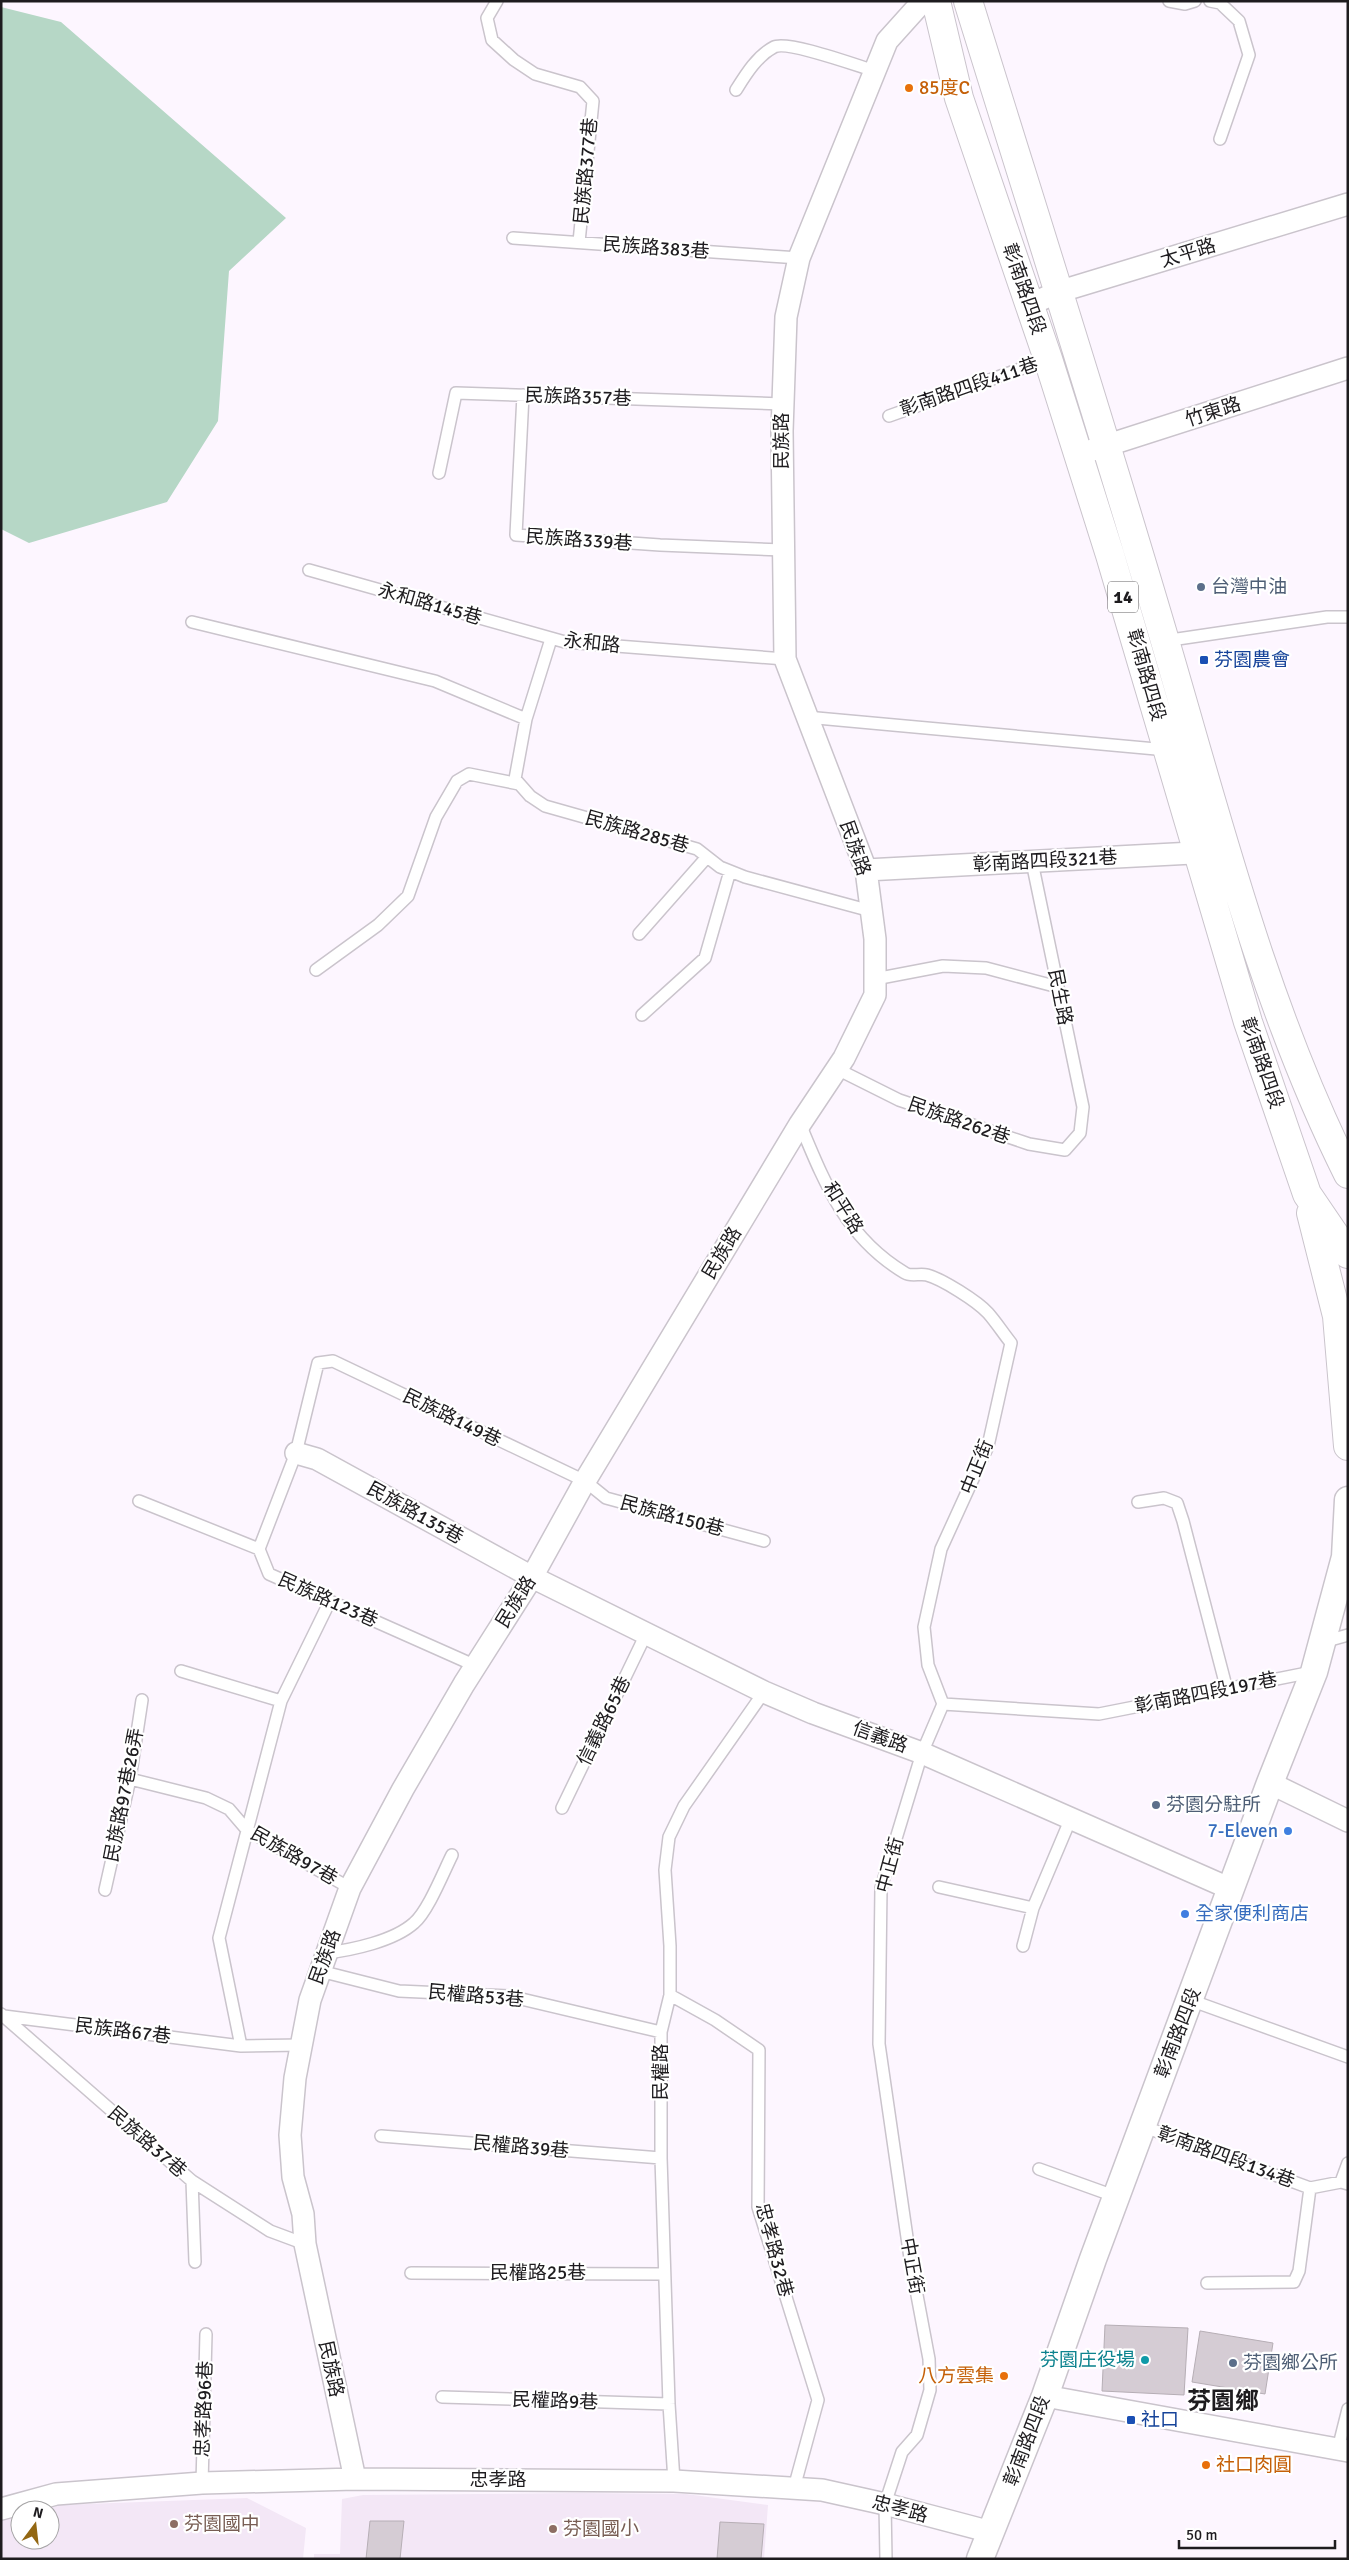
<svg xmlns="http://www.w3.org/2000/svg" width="1349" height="2560" viewBox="0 0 1349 2560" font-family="Signika,'Noto Sans TC',sans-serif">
	<rect width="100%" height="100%" fill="#fdf6ff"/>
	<path fill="#f3e7f6" d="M 578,2493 L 686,2494 L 768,2505 L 764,2559 L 314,2559 L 314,2554 L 340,2554 L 342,2499 L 363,2495 Z
		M 247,2498 L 306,2528 L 303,2559 L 1,2559 L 1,2519 L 20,2515 L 20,2540 L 50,2540 L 50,2510 L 40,2510 L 60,2505 Z"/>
	<path fill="#b6d7c6" d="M 1,7 L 61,22 L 286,218 L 229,271 L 218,421 L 167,502 L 29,543 L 1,529 Z"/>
	<path fill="#d5ccd4" stroke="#b6aeb5" d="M 1105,2325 L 1188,2328 L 1184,2395 L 1102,2391 Z
		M 1200,2331 L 1273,2343 L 1265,2394 L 1192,2382 Z
		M 370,2521 L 404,2521 L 400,2559 L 366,2559 Z
		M 720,2522 L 764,2524 L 761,2559 L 717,2559 Z"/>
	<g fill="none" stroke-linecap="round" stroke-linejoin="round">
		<g stroke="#cac4cc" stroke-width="14">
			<path id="service" d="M 497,1 L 487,18 L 492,40 L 514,60 L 535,74 L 580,87 L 593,101 L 579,242
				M 1169,1 L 1185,4 L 1195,1
				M 1210,1 L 1220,3 L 1239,21 L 1249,55 L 1220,139
				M 736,90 C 746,74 757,56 774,47 C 787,40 858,66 875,71
				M 513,238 L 799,258
				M 523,395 L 516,535 L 660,545 L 783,550
				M 889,416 L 1048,359
				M 439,473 L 456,393 L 783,404
				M 309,570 L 565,642 L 785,659
				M 192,622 L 435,681 L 526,719
				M 551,639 L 526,719 L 515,779 L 530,796 L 545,806 L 697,849 L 720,867 L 745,877 L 871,911
				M 1164,641 L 1327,617 L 1348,617
				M 806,717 L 1167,750
				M 639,934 L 707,857
				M 316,970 L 378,925 L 408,896 L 436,817 L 457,781 L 469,774 L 519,784
				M 875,979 L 943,966 L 986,968 L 1058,987
				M 642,1015 L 705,958 L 730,871
				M 837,1069 L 899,1100 L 1029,1144 L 1065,1150 L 1080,1133 L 1083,1107 L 1032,862
				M 800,1124 C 825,1184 846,1238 905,1273 C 911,1277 920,1273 927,1275 C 942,1279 977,1301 988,1313 C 996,1322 1003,1333 1011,1343 L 988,1446 L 941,1549 L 924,1627 L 928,1665 L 943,1704 L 922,1753 L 881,1888 L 879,2044 L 910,2258 L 929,2359 L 930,2390 L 917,2435 L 902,2452 L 885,2504 L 886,2559
				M 139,1501 L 259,1549 L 269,1574 L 476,1666
				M 1138,1502 L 1164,1498 L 1177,1503 L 1183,1521 L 1227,1690
				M 259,1549 L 296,1453 L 318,1363 L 333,1361 L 585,1481 L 606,1498 L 764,1541
				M 1323,1642 L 1348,1635
				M 181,1671 L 281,1701
				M 943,1704 L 1099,1714 L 1312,1672
				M 130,1779 L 206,1798 L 229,1809 L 247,1830 L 350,1888
				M 562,1808 L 646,1634
				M 939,1887 L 1033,1908
				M 105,1890 L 130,1779 L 142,1700
				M 1023,1946 L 1033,1908 L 1071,1818
				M 326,1953 C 352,1950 394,1941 414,1923 C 428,1911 443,1873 452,1855
				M 320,1971 L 399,1991 L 509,1996 L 661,2032
				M 670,1995 L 715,2020 L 759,2050 L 758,2207 L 818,2400 L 794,2488
				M 1190,2000 L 1348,2057
				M 1,2014 L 192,2181 L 270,2231 L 305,2244
				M 4,2016 L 241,2046 L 301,2045
				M 241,2046 L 219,1938 L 281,1701 L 330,1601
				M 1142,2126 L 1310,2188
				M 381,2136 L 661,2158
				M 1039,2169 L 1117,2197
				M 192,2181 L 195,2262
				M 1341,2182 L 1348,2163
				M 1310,2188 L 1341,2182 L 1348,2184
				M 411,2273 L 664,2274
				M 1207,2283 L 1294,2282 L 1299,2271 L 1310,2188
				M 442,2397 L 669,2404
				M 1338,2449 L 1348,2409
				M 674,2481 L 669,2404 L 661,2158 L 661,2032 L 670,1995 L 670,1946 L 665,1870 L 669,1837 L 684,1806 L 764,1692
				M 202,2483 L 206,2334"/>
		</g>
		<g stroke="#cac4cc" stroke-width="24">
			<path id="minor" d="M 1029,305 L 1058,292 L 1348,204
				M 1077,455 L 1348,368
				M 866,870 L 1212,852
				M 296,1453 L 317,1459 L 532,1577 L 764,1692 L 813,1713 L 922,1753 L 1231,1889
				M 1270,1783 L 1348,1821
				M 1045,2396 L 1348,2451
				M 355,2479 L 305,2244 L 303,2214 L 293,2177 L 290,2135 L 295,2078 L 310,2000 L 350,1888 L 403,1789 L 464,1684 L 532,1577 L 585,1481 L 800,1124 L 844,1058 L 875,995 L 875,939 L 866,870 L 785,659 L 782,431 L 786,317 L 799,258 L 887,41 L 923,1
				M 1,2509 L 56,2494 L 202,2483 L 355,2479 L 674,2481 L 822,2490 L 885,2504 L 991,2532"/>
		</g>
		<g stroke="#cac4cc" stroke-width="29">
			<path id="tertiary" d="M 980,2559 L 1045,2396 L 1093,2259 L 1270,1783 L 1314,1672 L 1345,1557 L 1348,1500"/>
		</g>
		<g stroke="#cac4cc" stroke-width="30">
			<path id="primary" d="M 936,1 L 959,98 L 1048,359 L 1110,555 L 1248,1022 L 1307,1194 L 1348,1254
				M 968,1 C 1034,214 1102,427 1165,641 C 1218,821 1264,1006 1348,1174
				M 1311,1213 L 1337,1316 L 1348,1446"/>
		</g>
		<use href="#service" stroke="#fff" stroke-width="11"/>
		<use href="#minor" stroke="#fff" stroke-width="21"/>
		<use href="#tertiary" stroke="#fff" stroke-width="26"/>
		<use href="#primary" stroke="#fff" stroke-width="28"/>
	</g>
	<g fill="#e8710a" stroke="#fff" stroke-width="2">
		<circle cx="909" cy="88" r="5"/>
		<circle cx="1004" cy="2376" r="5"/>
		<circle cx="1206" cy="2465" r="5"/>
	</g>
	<g fill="#5c6f8a" stroke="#fff" stroke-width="2">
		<circle cx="1201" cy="587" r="5"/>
		<circle cx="1156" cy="1805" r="5"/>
		<circle cx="1233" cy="2363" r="5"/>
	</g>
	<g fill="#1a4fb4" stroke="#fff" stroke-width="2">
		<rect x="1199" y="655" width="10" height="10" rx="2.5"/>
		<rect x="1126" y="2415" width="10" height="10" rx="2.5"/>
	</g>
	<g fill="#3f7fe0" stroke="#fff" stroke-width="2">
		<circle cx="1288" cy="1831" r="5"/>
		<circle cx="1185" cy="1914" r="5"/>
	</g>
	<circle fill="#0f9aa8" stroke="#fff" stroke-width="2" cx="1145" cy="2360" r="5"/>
	<g fill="#8d6e63" stroke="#fff" stroke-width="2">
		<circle cx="174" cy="2524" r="5"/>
		<circle cx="553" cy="2529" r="5"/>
	</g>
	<g text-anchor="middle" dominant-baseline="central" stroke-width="4.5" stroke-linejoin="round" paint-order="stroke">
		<rect fill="#fff" stroke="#626062" stroke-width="1" x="1108" y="581.5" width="30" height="31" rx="4"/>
		<g font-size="18" font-weight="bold" fill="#1e1c1f">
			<text x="1123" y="597">14</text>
		</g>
		<g font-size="19" fill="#c56008" stroke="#fff" text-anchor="start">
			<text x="919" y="88">85度C</text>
			<text x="994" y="2376" text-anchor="end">八方雲集</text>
			<text x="1216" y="2465">社口肉圓</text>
		</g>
		<g font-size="19" fill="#1e1c1f" stroke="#fff">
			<text transform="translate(586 171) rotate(-85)">民族路377巷</text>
			<text transform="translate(656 248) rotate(4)">民族路383巷</text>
			<text transform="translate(1188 253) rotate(-17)">太平路</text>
			<text transform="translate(1024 289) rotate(71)">彰南路四段</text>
			<text transform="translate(969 387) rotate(-19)">彰南路四段411巷</text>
			<text transform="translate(578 397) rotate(2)">民族路357巷</text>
			<text transform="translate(1213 412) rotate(-18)">竹東路</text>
			<text transform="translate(782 441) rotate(-90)">民族路</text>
			<text transform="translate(579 540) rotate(4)">民族路339巷</text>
			<text transform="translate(430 604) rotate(16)">永和路145巷</text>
			<text transform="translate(592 643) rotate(6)">永和路</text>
			<text transform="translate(1146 675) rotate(74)">彰南路四段</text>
			<text transform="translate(637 832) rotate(16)">民族路285巷</text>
			<text transform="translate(855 848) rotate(71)">民族路</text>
			<text transform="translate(1045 861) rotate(-3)">彰南路四段321巷</text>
			<text transform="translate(1060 997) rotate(79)">民生路</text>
			<text transform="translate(1262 1063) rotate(71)">彰南路四段</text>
			<text transform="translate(959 1121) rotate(19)">民族路262巷</text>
			<text transform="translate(843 1208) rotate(58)">和平路</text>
			<text transform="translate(722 1253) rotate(-59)">民族路</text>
			<text transform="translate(452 1418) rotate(26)">民族路149巷</text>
			<text transform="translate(977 1467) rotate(-68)">中正街</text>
			<text transform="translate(415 1513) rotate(29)">民族路135巷</text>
			<text transform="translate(672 1516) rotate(15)">民族路150巷</text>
			<text transform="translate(328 1600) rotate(24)">民族路123巷</text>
			<text transform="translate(516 1602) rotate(-58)">民族路</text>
			<text transform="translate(1206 1693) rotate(-11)">彰南路四段197巷</text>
			<text transform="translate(604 1721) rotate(-64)">信義路65巷</text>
			<text transform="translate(880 1737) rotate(20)">信義路</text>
			<text transform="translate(124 1795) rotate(-79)">民族路97巷26弄</text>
			<text transform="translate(294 1856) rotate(30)">民族路97巷</text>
			<text transform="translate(890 1865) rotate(-75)">中正街</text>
			<text transform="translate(325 1957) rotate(-70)">民族路</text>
			<text transform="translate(476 1996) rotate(5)">民權路53巷</text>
			<text transform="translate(123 2031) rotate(7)">民族路67巷</text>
			<text transform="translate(1178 2033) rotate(-69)">彰南路四段</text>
			<text transform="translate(661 2072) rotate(-90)">民權路</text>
			<text transform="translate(147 2142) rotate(41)">民族路37巷</text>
			<text transform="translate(521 2147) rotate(5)">民權路39巷</text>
			<text transform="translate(1226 2157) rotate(20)">彰南路四段134巷</text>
			<text transform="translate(774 2250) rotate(75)">忠孝路32巷</text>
			<text transform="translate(912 2266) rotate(80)">中正街</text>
			<text x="538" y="2273">民權路25巷</text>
			<text transform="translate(331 2369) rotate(78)">民族路</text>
			<text transform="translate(555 2401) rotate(2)">民權路9巷</text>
			<text transform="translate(204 2409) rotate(-88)">忠孝路96巷</text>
			<text transform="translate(1027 2441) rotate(-69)">彰南路四段</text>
			<text x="498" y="2480">忠孝路</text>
			<text transform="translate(900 2509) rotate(15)">忠孝路</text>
		</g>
		<g font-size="19" fill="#4e5e75" stroke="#fff" text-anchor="start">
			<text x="1211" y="587">台灣中油</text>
			<text x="1166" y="1805">芬園分駐所</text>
			<text x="1243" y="2363">芬園鄉公所</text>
		</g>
		<g font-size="19" fill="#164399" stroke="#fff" text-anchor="start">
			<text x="1214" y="660">芬園農會</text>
			<text x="1141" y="2420">社口</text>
		</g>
		<g font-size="19" fill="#366cbe" stroke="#fff" text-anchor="end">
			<text x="1278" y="1831">7-Eleven</text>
			<text x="1195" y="1914" text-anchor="start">全家便利商店</text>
		</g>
		<g font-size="19" fill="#0d838f" stroke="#fff" text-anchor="end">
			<text x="1135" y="2360">芬園庄役場</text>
		</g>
		<g font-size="19" fill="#785e54" stroke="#fff" text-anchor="start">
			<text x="184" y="2524">芬園國中</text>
			<text x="563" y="2529">芬園國小</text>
		</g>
		<g font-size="24" font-weight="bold" fill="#1e1c1f" stroke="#fff">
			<text x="1223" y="2401">芬園鄉</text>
		</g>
	</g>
	<rect width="1349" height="2560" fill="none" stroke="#1e1c1f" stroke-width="5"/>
	<g transform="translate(35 2525) rotate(15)"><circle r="24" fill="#ffffff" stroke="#a5a4a5"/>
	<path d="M0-4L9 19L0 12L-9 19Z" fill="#936712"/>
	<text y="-8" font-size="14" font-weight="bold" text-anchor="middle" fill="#1e1c1f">N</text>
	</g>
	<path d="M1179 2540v8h156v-8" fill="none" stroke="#1e1c1f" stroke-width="2.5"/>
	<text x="1186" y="2540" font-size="15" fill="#1e1c1f" stroke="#ffffff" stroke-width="4" paint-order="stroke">50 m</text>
</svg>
